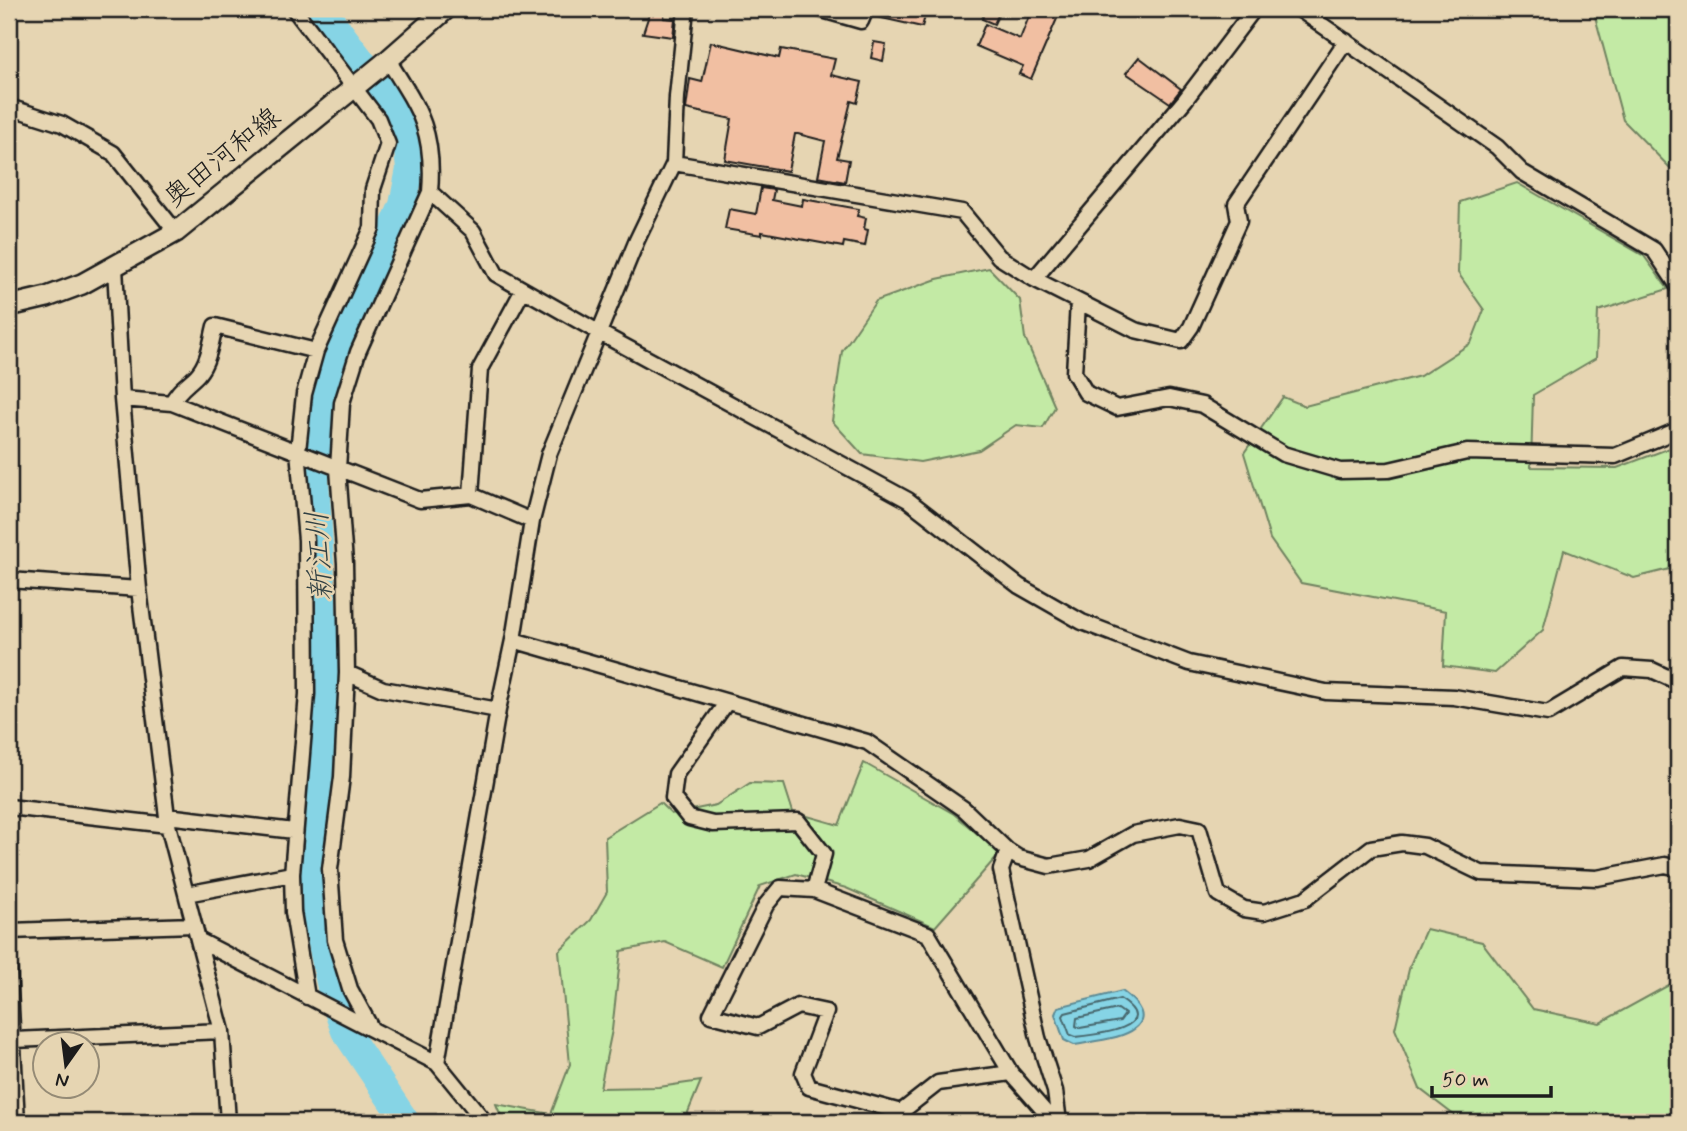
<svg xmlns="http://www.w3.org/2000/svg" width="1687" height="1131" viewBox="0 0 1687 1131" font-family="Mynerve,'Klee One',sans-serif">
	<rect width="100%" height="100%" fill="#e6d5b2"/>
	<filter id="ink" filterUnits="userSpaceOnUse"><feTurbulence type="fractalNoise" baseFrequency=".0143" numOctaves="2"/><feDisplacementMap in="SourceGraphic" scale="14" xChannelSelector="R" yChannelSelector="G"/><feConvolveMatrix kernelMatrix="1 2 1 2 8 2 1 2 1" color-interpolation-filters="sRGB"/></filter>
	<g filter="url(#ink)">
		<path fill="#c3eaa5" stroke="#708360" stroke-width="2" d="M 1593,9 L 1678,9 L 1678,176 L 1623,120 Z
			M 1517,183 L 1644,256 L 1668,289 L 1598,311 L 1596,358 L 1533,395 L 1531,467 L 1617,468 L 1678,445 L 1678,567 L 1634,578 L 1564,550 L 1543,630 L 1495,673 L 1443,666 L 1446,611 L 1301,583 L 1270,539 L 1244,453 L 1283,397 L 1305,406 L 1420,376 L 1471,343 L 1484,310 L 1458,273 L 1460,202 Z
			M 989,268 L 1020,300 L 1025,338 L 1055,407 L 1043,428 L 1016,425 L 979,450 L 920,462 L 862,454 L 832,421 L 842,351 L 876,301 L 937,279 Z
			M 864,763 L 954,814 L 1000,853 L 935,927 L 846,888 L 796,874 L 760,886 L 722,967 L 665,942 L 621,951 L 612,1030 L 600,1088 L 659,1087 L 701,1081 L 684,1122 L 503,1121 L 496,1104 L 551,1114 L 570,1064 L 559,951 L 591,920 L 607,892 L 605,837 L 660,803 L 671,814 L 716,805 L 750,783 L 784,784 L 793,812 L 839,825 Z
			M 1426,929 L 1482,942 L 1533,1009 L 1600,1023 L 1678,980 L 1678,1095 L 1675,1122 L 1463,1122 L 1420,1089 L 1395,1029 L 1410,965 Z"/>
		<path fill="#86d4e5" stroke="#5c8a95" stroke-width="2" d="M 1122,991 C 1164,1022 1131,1036 1096,1041 C 1090,1042 1080,1045 1074,1045 C 1072,1044 1066,1041 1064,1040 L 1055,1014 L 1058,1007 Z"/>
		<g fill="none" stroke-linecap="round" stroke-linejoin="round">
			<path stroke="#46666c" stroke-width="2" d="M 1120,999 C 1166,1028 1093,1035 1075,1037 L 1070,1035 L 1063,1016 L 1065,1013 Z
				M 1118,1009 L 1125,1014 L 1120,1021 L 1080,1028 L 1076,1026 L 1077,1018 Z"/>
			<path stroke="#86d4e5" stroke-width="28" d="M 322,9 L 381,87 L 406,133 L 410,169 L 403,205 L 323,393 L 317,444 L 315,479 L 326,667 L 322,762 L 308,876 L 333,997 L 345,1031 L 406,1122"/>
		</g>
		<path fill="#f1bfa2" stroke="#1c1c1c" stroke-width="2" d="M 651,9 L 665,9 L 664,18 L 675,19 L 673,37 L 643,33 Z
			M 876,9 L 927,9 L 922,27 L 873,16 Z
			M 986,9 L 1001,9 L 994,24 L 982,19 Z
			M 1032,9 L 1046,9 L 1059,14 L 1031,79 L 1019,74 L 1023,66 L 976,46 L 985,24 L 1020,39 Z
			M 711,42 L 779,58 L 781,49 L 835,59 L 831,75 L 862,82 L 857,103 L 851,101 L 837,158 L 849,160 L 845,182 L 818,177 L 825,141 L 798,134 L 795,134 L 788,171 L 725,160 L 732,119 L 686,109 L 690,79 L 702,82 Z
			M 874,42 L 886,44 L 883,61 L 871,58 Z
			M 1139,57 L 1181,89 L 1170,103 L 1126,73 Z
			M 761,188 L 774,190 L 772,200 L 802,206 L 803,199 L 859,209 L 857,216 L 866,218 L 864,229 L 868,230 L 865,246 L 844,242 L 843,247 L 762,232 L 762,235 L 725,229 L 729,209 L 756,214 Z"/>
		<g fill="none" stroke-linecap="round" stroke-linejoin="round">
			<g stroke="#1c1c1c" stroke-width="19">
				<path id="minor" d="M 294,9 L 378,119 L 388,144 L 373,189 L 372,228 L 316,351 L 304,394 L 298,451 L 306,540 L 307,694 L 292,874 L 293,912 L 307,997
					M 819,9 L 861,21 L 866,9
					M 1299,9 L 1497,147 L 1522,172 L 1654,250 L 1678,286
					M 388,60 C 419,109 435,131 430,192 L 473,231 L 496,274 L 600,333 L 908,500 L 1019,586 L 1082,622 L 1189,663 L 1326,692 L 1454,697 L 1548,713 L 1623,668 L 1652,670 L 1678,682
					M 9,107 L 62,124 L 113,153 L 176,232
					M 674,163 L 962,212 L 999,257 L 1034,279 L 1135,330 L 1181,341 L 1191,327 L 1239,221 L 1236,204 L 1346,41
					M 115,267 L 122,399 L 139,589 L 168,825 L 222,1031 L 228,1122
					M 1034,279 L 1185,100 L 1254,9
					M 1078,302 L 1074,373 L 1086,393 L 1117,408 L 1169,398 L 1202,405 L 1283,454 L 1340,471 L 1389,470 L 1467,452 L 1615,456 L 1678,430
					M 122,399 L 172,403 L 420,500 L 471,495 L 532,521
					M 172,403 C 177,390 189,384 198,374 C 209,361 211,342 215,326 L 316,351
					M 471,495 L 480,369 L 523,290
					M 9,580 L 139,589
					M 513,640 L 867,742 L 964,809 L 1008,851 L 1019,858 L 1049,866 L 1089,859 L 1133,834 L 1180,825 L 1199,829 L 1218,894 L 1244,909 L 1264,912 L 1305,899 L 1371,848 L 1402,843 L 1425,846 L 1481,873 L 1597,878 L 1665,865 L 1678,868
					M 347,673 L 383,689 L 498,710
					M 727,702 L 676,774 L 673,798 L 689,818 L 713,824 L 798,821 L 824,854 L 814,890
					M 9,807 L 168,825
					M 167,816 L 294,831
					M 1008,851 L 1001,870 L 1038,1038 L 1055,1091 L 1059,1122
					M 186,894 L 292,874
					M 9,931 L 194,925
					M 200,941 L 437,1063 L 485,1122
					M 9,970 L 17,1122
					M 371,1028 L 350,989 L 335,940 L 330,869 L 342,777 L 347,673 L 345,563 L 338,469 L 342,403 L 358,352 L 430,192
					M 14,1040 L 222,1031
					M 437,1063 L 498,710 L 513,640 L 532,521 L 549,454 L 637,240 L 674,163 L 677,97 L 686,9
					M 1011,1073 L 938,1083 L 901,1112 L 809,1087 L 803,1073 L 826,1012 L 798,1006 L 758,1027 L 711,1015 L 766,905 L 780,888 L 814,890 L 928,934 L 1011,1073 L 1054,1122"/>
			</g>
			<g stroke="#1c1c1c" stroke-width="24">
				<path id="secondary" d="M 9,306 L 47,297 L 82,284 L 176,232 L 388,60 L 446,9"/>
			</g>
			<use href="#minor" stroke="#e6d5b2" stroke-width="14"/>
			<use href="#secondary" stroke="#e6d5b2" stroke-width="19"/>
		</g>
	</g>
	<g text-anchor="middle" dominant-baseline="central" stroke-width="5" stroke-linejoin="round" paint-order="stroke">
		<g font-size="28" fill="#1c1c1c" stroke="#e6d5b2">
			<text transform="translate(223 158) rotate(-39)">奥田河和線</text>
		</g>
		<g font-size="30" font-style="italic" fill="#314144" stroke="#e6d5b2">
			<text transform="translate(320 556) rotate(-93)">新江川</text>
		</g>
	</g>
	<rect width="1687" height="1131" fill="none" stroke="#e6d5b2" stroke-width="35"/>
	<rect x="18" y="18" width="1652" height="1096" fill="none" stroke="#1c1c1c" stroke-width="2.5" filter="url(#ink)"/>
	<g transform="translate(66 1065) rotate(194)"><circle r="33" fill="#e6d5b2" stroke="#958b76" stroke-width="2"/>
	<path d="M0-5L12 26L0 18L-12 26Z" fill="#1c1c1c"/>
	<text y="-10" font-size="19" font-weight="bold" text-anchor="middle" fill="#1c1c1c">N</text>
	</g>
	<path d="M1432 1086v10h119v-10" fill="none" stroke="#1c1c1c" stroke-width="3.5"/>
	<text x="1442" y="1086" font-size="21" fill="#1c1c1c" stroke="#e6d5b2" stroke-width="5" paint-order="stroke">50 m</text>
</svg>
